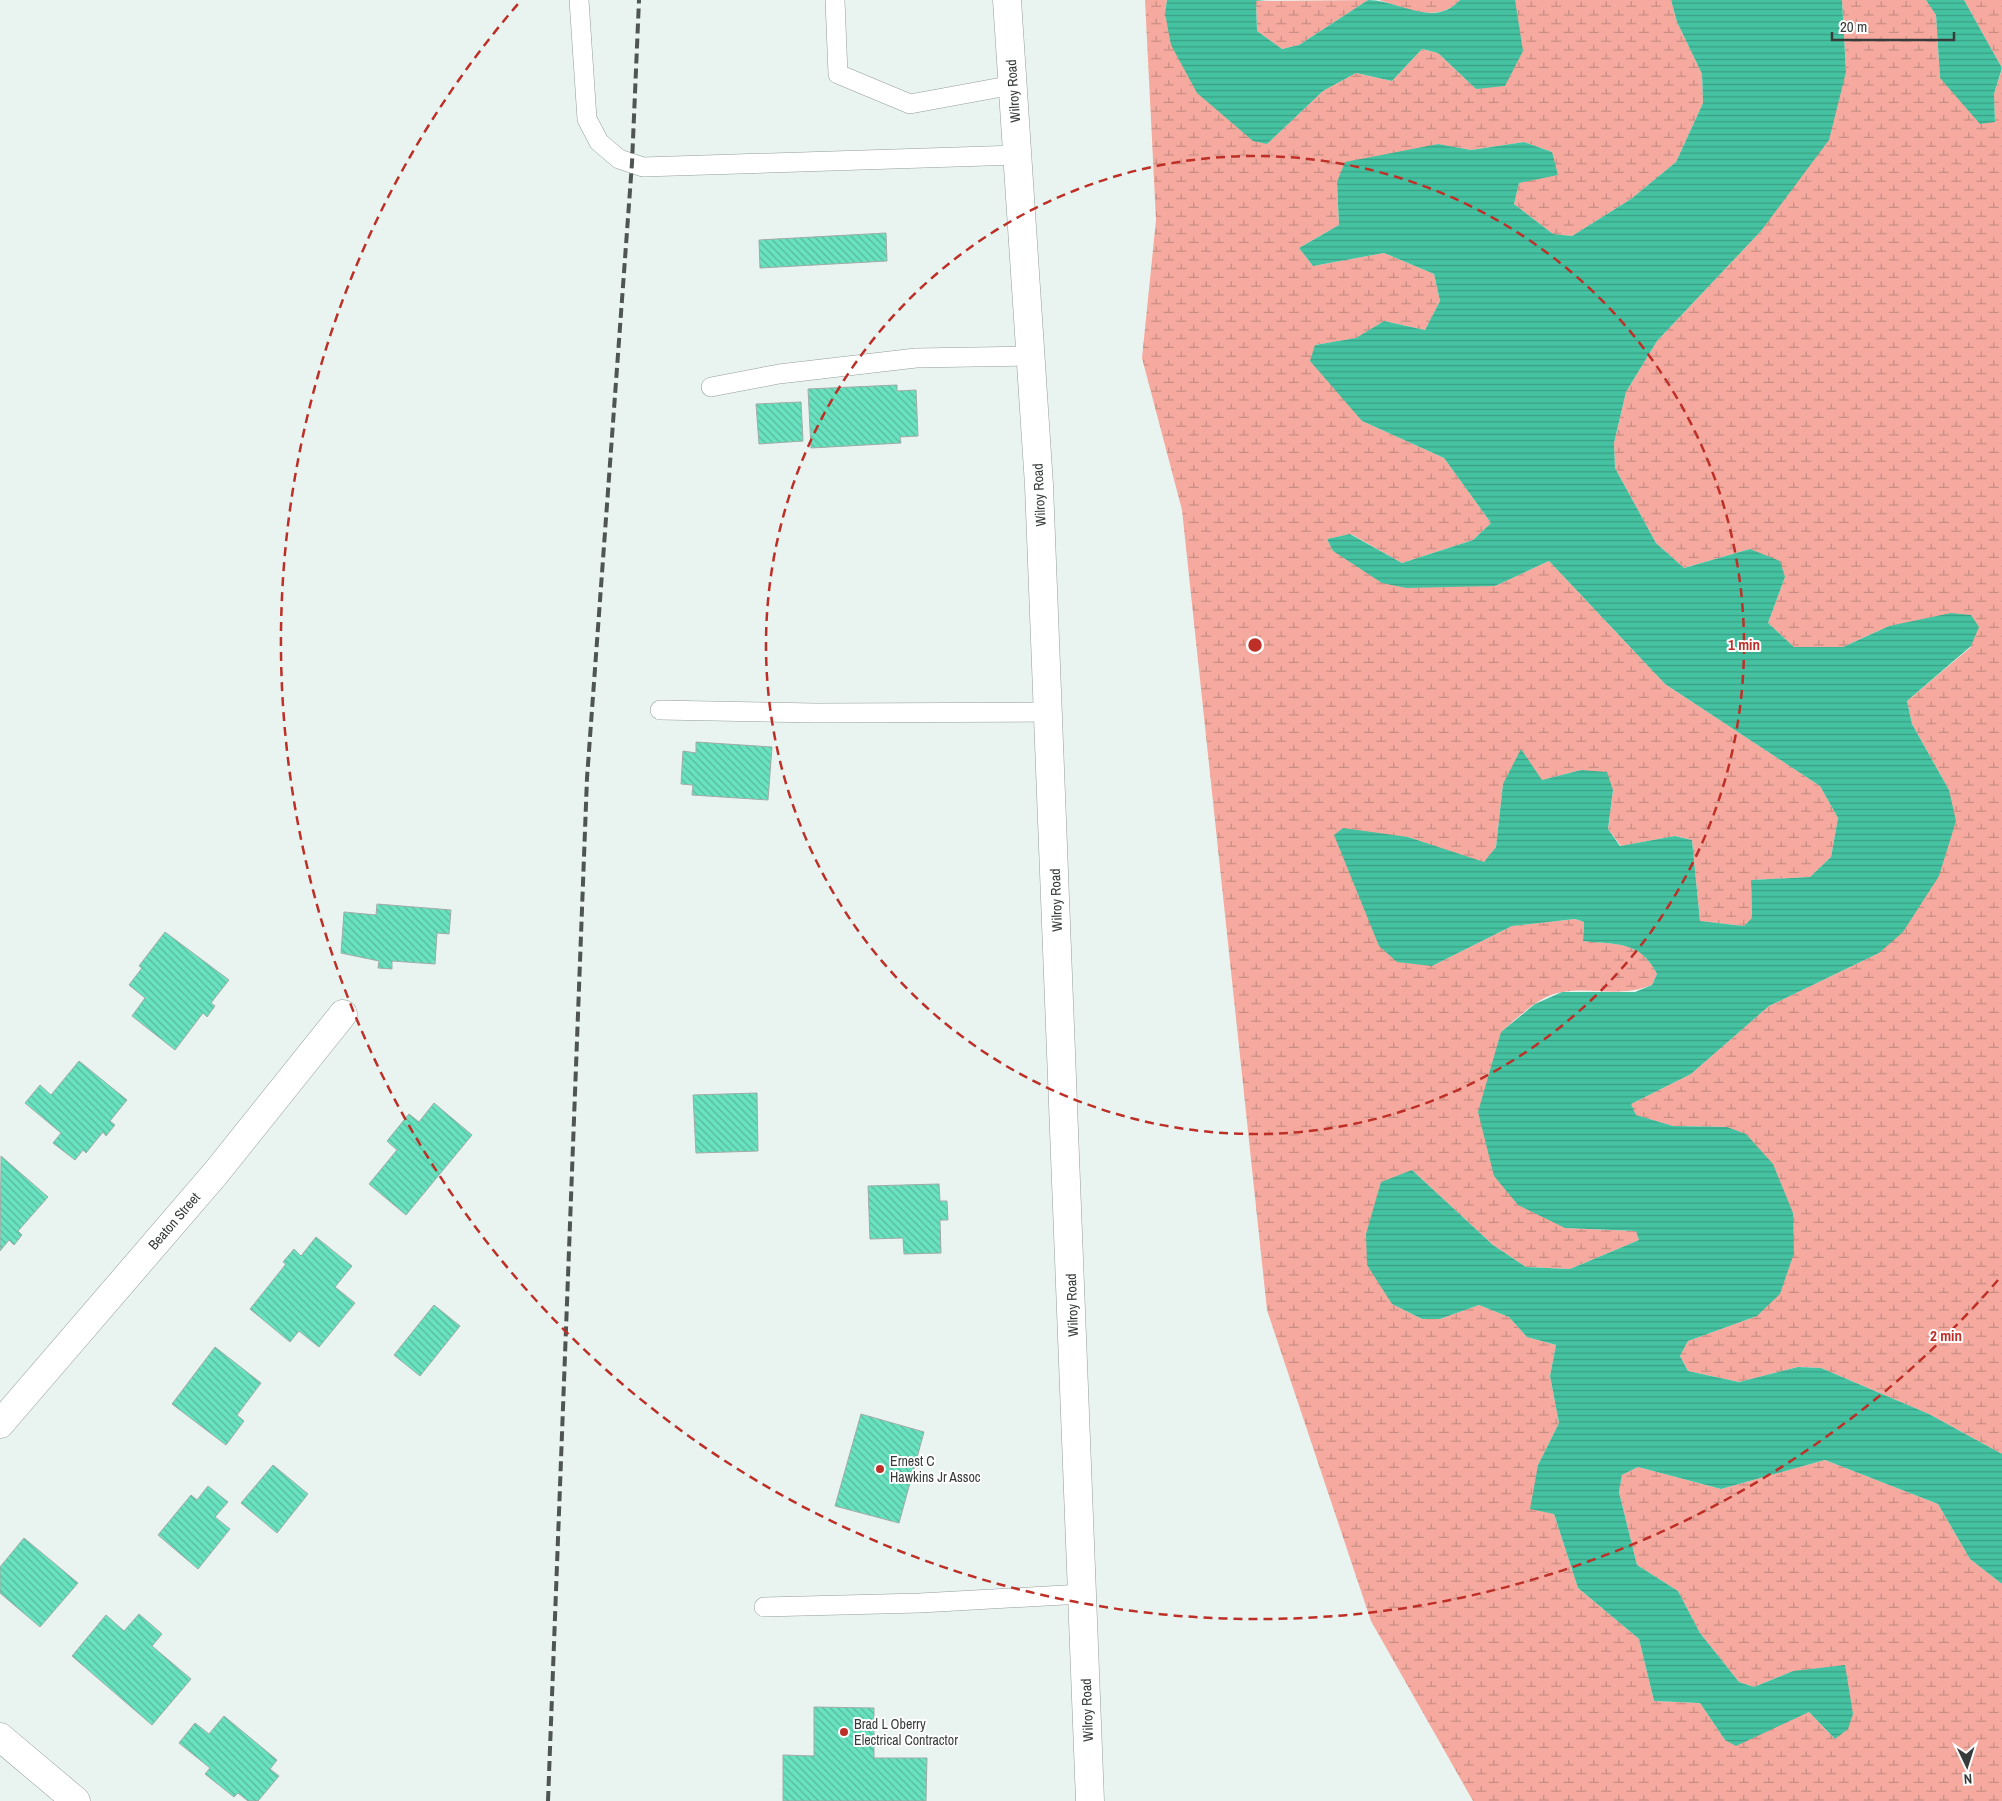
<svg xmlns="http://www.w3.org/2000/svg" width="2002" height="1801" viewBox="0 0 2002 1801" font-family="'Archivo Narrow',sans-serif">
	<defs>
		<pattern id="wetland-marsh" width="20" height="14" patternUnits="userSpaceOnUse" patternTransform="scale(1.25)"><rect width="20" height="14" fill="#f6aa9f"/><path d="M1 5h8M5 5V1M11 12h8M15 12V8" fill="none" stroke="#c88c83"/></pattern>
		<pattern id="water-rules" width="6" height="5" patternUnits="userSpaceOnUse" patternTransform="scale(1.25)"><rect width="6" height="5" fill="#45c2a1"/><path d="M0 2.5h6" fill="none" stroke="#3a9f84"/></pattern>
		<pattern id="building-back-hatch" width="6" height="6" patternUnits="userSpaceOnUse" patternTransform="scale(1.25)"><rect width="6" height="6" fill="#69e2bf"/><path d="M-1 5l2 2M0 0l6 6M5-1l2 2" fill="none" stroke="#57b89c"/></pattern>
	</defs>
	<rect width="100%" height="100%" fill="#e9f4f0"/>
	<path fill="url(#wetland-marsh)" d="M 1145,0 L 1167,0 L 1165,13 L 1267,144 L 1323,91 L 1356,73 L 1392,81 L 1422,49 L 1438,53 L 1476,89 L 1515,0 L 1671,0 L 1677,22 L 1702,74 L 1703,103 L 1676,162 L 1631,199 L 1572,236 L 1553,234 L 1514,204 L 1519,183 L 1552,152 L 1524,142 L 1471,150 L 1437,144 L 1337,182 L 1339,225 L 1299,248 L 1313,266 L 1384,253 L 1434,274 L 1440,301 L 1425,330 L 1384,321 L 1357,338 L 1315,345 L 1362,421 L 1444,458 L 1491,523 L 1473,540 L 1402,563 L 1351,534 L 1327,539 L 1333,551 L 1495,586 L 1549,561 L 1665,684 L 1820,786 L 1838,818 L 1831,857 L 1810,877 L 1751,880 L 1752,919 L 1744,926 L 1700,921 L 1692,840 L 1675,836 L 1621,846 L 1608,829 L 1613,790 L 1581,770 L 1542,780 L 1503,784 L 1496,847 L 1484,863 L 1408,837 L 1432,966 L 1512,926 L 1575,919 L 1584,922 L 1583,941 C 1617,945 1640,940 1657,974 L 1652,985 C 1619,998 1595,987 1563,992 C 1539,995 1519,1017 1501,1032 L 1565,1228 L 1637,1231 L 1639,1240 L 1570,1269 L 1526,1267 L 1493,1245 L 1412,1170 L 1392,1304 L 1422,1319 L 1440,1319 L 1479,1305 L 1509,1317 L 1527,1337 L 1556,1345 L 1550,1376 L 1559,1423 L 1538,1465 L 1578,1588 L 1639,1639 L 1654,1701 L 1700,1703 L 1725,1740 L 1809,1712 L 1835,1739 L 1793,1671 L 1754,1687 L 1739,1682 L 1700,1633 L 1678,1591 L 1637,1565 L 1619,1492 L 1622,1475 L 1638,1467 L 1721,1489 L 1825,1460 L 1938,1504 L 1970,1559 L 2002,1584 L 2002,1801 L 1473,1801 L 1371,1621 L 1267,1310 L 1182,510 L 1142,358 L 1156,220 Z
		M 1368,0 L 1299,45 L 1282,49 L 1257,31 L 1256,1 Z
		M 1379,0 L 1460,0 C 1438,24 1405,8 1379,0 Z
		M 1842,0 L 1926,0 L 1936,14 L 1940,78 L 1995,122 L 1994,94 L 2002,69 L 2002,1454 L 1929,1414 L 1821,1368 L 1798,1367 L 1739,1382 L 1688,1371 L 1680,1356 L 1688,1341 L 1757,1316 L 1727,1127 L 1673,1126 L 1635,1115 L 1631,1104 L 1691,1074 L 1769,1006 L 1879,953 L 1949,790 L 1912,724 L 1907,701 L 1971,647 L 1889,626 L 1843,647 L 1794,647 L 1768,623 L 1785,577 L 1750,549 L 1684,568 L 1656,543 L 1615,468 L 1614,443 L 1626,392 L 1657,341 L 1761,231 L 1846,72 Z
		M 1964,0 L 2002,0 L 2002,68 Z"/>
	<path fill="url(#water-rules)" d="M 1167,0 L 1266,0 L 1256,1 L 1257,31 L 1282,49 L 1299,45 L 1368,0 C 1399,0 1434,29 1460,0 L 1515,0 L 1523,51 L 1505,86 L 1476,89 L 1438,53 L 1422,49 L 1392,81 L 1356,73 L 1323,91 L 1267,144 L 1253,141 L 1197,93 L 1171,45 L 1165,13 Z
		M 1671,0 L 1842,0 L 1846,72 L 1829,140 L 1761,231 L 1657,341 L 1626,392 L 1614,443 L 1615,468 L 1656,543 L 1684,568 L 1750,549 L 1780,561 L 1785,577 L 1768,623 L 1794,647 L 1843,647 L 1889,626 L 1951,613 L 1971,615 L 1979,627 L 1971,646 L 1907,701 L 1912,724 L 1949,790 L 1956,821 L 1939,876 L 1903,932 L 1879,953 L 1769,1006 L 1691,1074 L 1631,1104 L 1636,1115 L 1673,1126 L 1727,1127 L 1746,1134 L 1773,1164 L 1793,1213 L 1794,1253 L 1780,1294 L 1757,1316 L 1688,1341 L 1680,1356 L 1688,1371 L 1739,1382 L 1798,1367 L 1821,1368 L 1929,1414 L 2002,1454 L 2002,1584 L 1970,1559 L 1938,1504 L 1825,1460 L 1721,1489 L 1638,1467 L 1622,1475 L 1619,1492 L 1637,1565 L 1678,1591 L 1700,1633 L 1739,1682 L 1754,1687 L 1793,1671 L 1845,1665 L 1853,1714 L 1848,1729 L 1835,1739 L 1809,1712 L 1736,1746 L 1725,1740 L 1700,1703 L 1654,1701 L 1639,1639 L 1578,1588 L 1554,1514 L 1530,1509 L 1538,1465 L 1559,1423 L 1550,1376 L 1556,1345 L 1527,1337 L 1509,1317 L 1479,1305 L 1440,1319 L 1422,1319 L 1392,1304 L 1367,1265 L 1366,1234 L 1381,1182 L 1412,1170 L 1493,1245 L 1526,1267 L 1570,1269 L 1639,1240 L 1636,1231 L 1565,1228 L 1518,1205 L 1494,1176 L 1478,1112 L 1501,1032 L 1535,1004 L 1562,992 L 1635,992 L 1652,985 L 1657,974 C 1640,940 1616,945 1583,941 L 1584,922 L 1575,919 L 1512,926 L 1432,966 L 1397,962 L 1379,946 L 1334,835 L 1343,828 L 1408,837 L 1484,862 L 1496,847 L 1503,784 L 1521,749 L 1542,780 L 1581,770 L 1607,772 L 1613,790 L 1608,829 L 1620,846 L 1675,836 L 1692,840 L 1700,921 L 1744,926 L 1752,918 L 1751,880 L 1810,877 L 1831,857 L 1838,818 L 1820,786 L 1665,684 L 1549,561 L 1495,586 L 1406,588 L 1382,583 L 1333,551 L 1327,539 L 1350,534 L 1402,563 L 1473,540 L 1491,523 L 1444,458 L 1362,421 L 1310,361 L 1315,345 L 1356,338 L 1384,321 L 1425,330 L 1440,301 L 1434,274 L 1384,253 L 1313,266 L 1299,248 L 1339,225 L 1337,182 L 1345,162 L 1438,144 L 1471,150 L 1524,142 L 1552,152 L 1558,175 L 1519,183 L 1514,204 L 1553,234 L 1572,236 L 1631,199 L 1676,162 L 1703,103 L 1702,74 L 1677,22 Z
		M 1926,0 L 1964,0 L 2002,68 L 1994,94 L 1995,122 L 1980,124 L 1940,78 L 1936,15 Z"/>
	<path fill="url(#building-back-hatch)" stroke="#a1aba7" d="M 886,233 L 887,261 L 760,268 L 759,240 Z
		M 897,385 L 897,391 L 916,390 L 918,436 L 900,437 L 901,443 L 811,448 L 808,389 Z
		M 801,402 L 803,441 L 759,444 L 756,404 Z
		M 696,742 L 772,747 L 768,800 L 692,795 L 693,785 L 681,784 L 683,751 L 696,753 Z
		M 377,904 L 451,910 L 449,934 L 437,933 L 435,964 L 392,961 L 392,969 L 378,968 L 379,961 L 341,953 L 344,912 L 376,915 Z
		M 165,932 L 229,980 L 211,1003 L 215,1006 L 207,1017 L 203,1013 L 175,1050 L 132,1016 L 145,998 L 129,985 L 142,968 L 139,966 Z
		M 79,1061 L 127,1100 L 110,1121 L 115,1125 L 106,1136 L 103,1132 L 86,1153 L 83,1150 L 75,1160 L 53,1143 L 61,1133 L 25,1103 L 40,1085 L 51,1095 Z
		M 757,1093 L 758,1151 L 696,1153 L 693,1095 Z
		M 434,1103 L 472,1135 L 406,1215 L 369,1184 L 397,1150 L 387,1141 L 409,1114 L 419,1122 Z
		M 1,1156 L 48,1197 L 18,1231 L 22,1235 L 14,1245 L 9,1240 L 0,1251 Z
		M 939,1184 L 940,1201 L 947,1201 L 948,1220 L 940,1220 L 941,1253 L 904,1254 L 903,1238 L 870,1239 L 868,1186 Z
		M 316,1237 L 352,1266 L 335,1287 L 355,1303 L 319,1347 L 299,1331 L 290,1342 L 250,1309 L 286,1264 L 283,1262 L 294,1249 L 301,1256 Z
		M 434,1305 L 460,1326 L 420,1376 L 394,1355 Z
		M 215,1347 L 261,1383 L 237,1415 L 244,1421 L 226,1445 L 172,1404 Z
		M 861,1414 L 924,1432 L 899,1523 L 835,1506 Z
		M 273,1465 L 308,1494 L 277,1533 L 241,1503 Z
		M 208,1486 L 228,1502 L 215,1517 L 230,1529 L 198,1569 L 158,1535 L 191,1495 L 197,1500 Z
		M 24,1538 L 78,1583 L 40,1627 L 0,1593 L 0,1567 Z
		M 139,1614 L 162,1634 L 152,1646 L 191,1679 L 152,1725 L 72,1656 L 106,1615 L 124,1631 Z
		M 814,1707 L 874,1708 L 874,1758 L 927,1758 L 926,1801 L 783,1801 L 783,1755 L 814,1756 Z
		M 224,1716 L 277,1760 L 270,1769 L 279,1776 L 258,1801 L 248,1801 L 238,1793 L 234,1797 L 205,1774 L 210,1768 L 179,1743 L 195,1723 L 209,1734 Z"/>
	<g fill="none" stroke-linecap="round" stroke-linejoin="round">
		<g stroke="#939d99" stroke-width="20">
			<path id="lane" d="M 579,0 L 587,119 L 599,142 L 619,159 L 643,167 L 1018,155
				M 835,0 L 838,74 L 910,104 L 1013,85
				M 711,387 L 779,374 L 916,358 L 1031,356
				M 660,710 L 816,713 L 1049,712
				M 764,1607 L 920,1603 L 1082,1594"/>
		</g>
		<g stroke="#939d99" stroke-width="29">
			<path id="street" d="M 0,1424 L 215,1174 L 343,1014
				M 0,1737 L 76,1801"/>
		</g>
		<g stroke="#939d99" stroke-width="29">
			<path id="primary" d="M 1007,0 L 1039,485 L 1090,1801"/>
		</g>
		<use href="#lane" stroke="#fff" stroke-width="19"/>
		<use href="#street" stroke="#fff" stroke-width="28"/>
		<use href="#primary" stroke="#fff" stroke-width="28"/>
		<path stroke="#4f5553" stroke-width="4" stroke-dasharray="10 5" stroke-linecap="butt" d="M 548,1801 L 587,778 L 632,163 L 639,0"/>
	</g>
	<g fill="none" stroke="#bd2f27" stroke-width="2.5" stroke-dasharray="9 6">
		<circle cx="1255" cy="645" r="489"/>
		<path d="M1998 1280A977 977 0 1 1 518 4"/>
	</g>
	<g fill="#bd2f27" stroke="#fff" stroke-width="2">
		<circle cx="880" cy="1469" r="5"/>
		<circle cx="844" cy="1732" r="5"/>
	</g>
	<g text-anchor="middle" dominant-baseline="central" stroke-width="4" stroke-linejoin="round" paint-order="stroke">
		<g font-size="14" fill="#373c3a" stroke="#fff">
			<text transform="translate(1013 91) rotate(-94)">Wilroy Road</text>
			<text transform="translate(1039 495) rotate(-93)">Wilroy Road</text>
			<text transform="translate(1056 900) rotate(-92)">Wilroy Road</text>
			<text transform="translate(174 1221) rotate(-49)">Beaton Street</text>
			<text transform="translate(1072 1305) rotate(-92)">Wilroy Road</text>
			<text transform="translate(1087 1710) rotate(-92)">Wilroy Road</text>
		</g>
		<g font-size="14" fill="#373c3a" stroke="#fff" text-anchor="start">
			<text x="890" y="1461">Ernest C<tspan x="890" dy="16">Hawkins Jr Assoc</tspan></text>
			<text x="854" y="1724">Brad L Oberry<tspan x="854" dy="16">Electrical Contractor</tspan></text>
		</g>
	</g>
	<circle cx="1255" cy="645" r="8" fill="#bd2f27" stroke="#fff" stroke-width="2.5"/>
	<g font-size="15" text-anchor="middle" font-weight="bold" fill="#bd2f27" stroke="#fff" stroke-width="4" stroke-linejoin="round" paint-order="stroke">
		<text x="1744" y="650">1 min</text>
		<text x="1946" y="1341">2 min</text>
	</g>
	<g transform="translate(1967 1766) rotate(176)" stroke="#ffffff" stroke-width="4" paint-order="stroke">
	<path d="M0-4L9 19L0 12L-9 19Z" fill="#373c3a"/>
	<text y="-8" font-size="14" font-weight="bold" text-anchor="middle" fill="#373c3a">N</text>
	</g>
	<path d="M1832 32v8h122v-8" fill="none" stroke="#373c3a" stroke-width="2.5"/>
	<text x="1840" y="32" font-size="15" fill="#373c3a" stroke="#ffffff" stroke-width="4" paint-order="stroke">20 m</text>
</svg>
